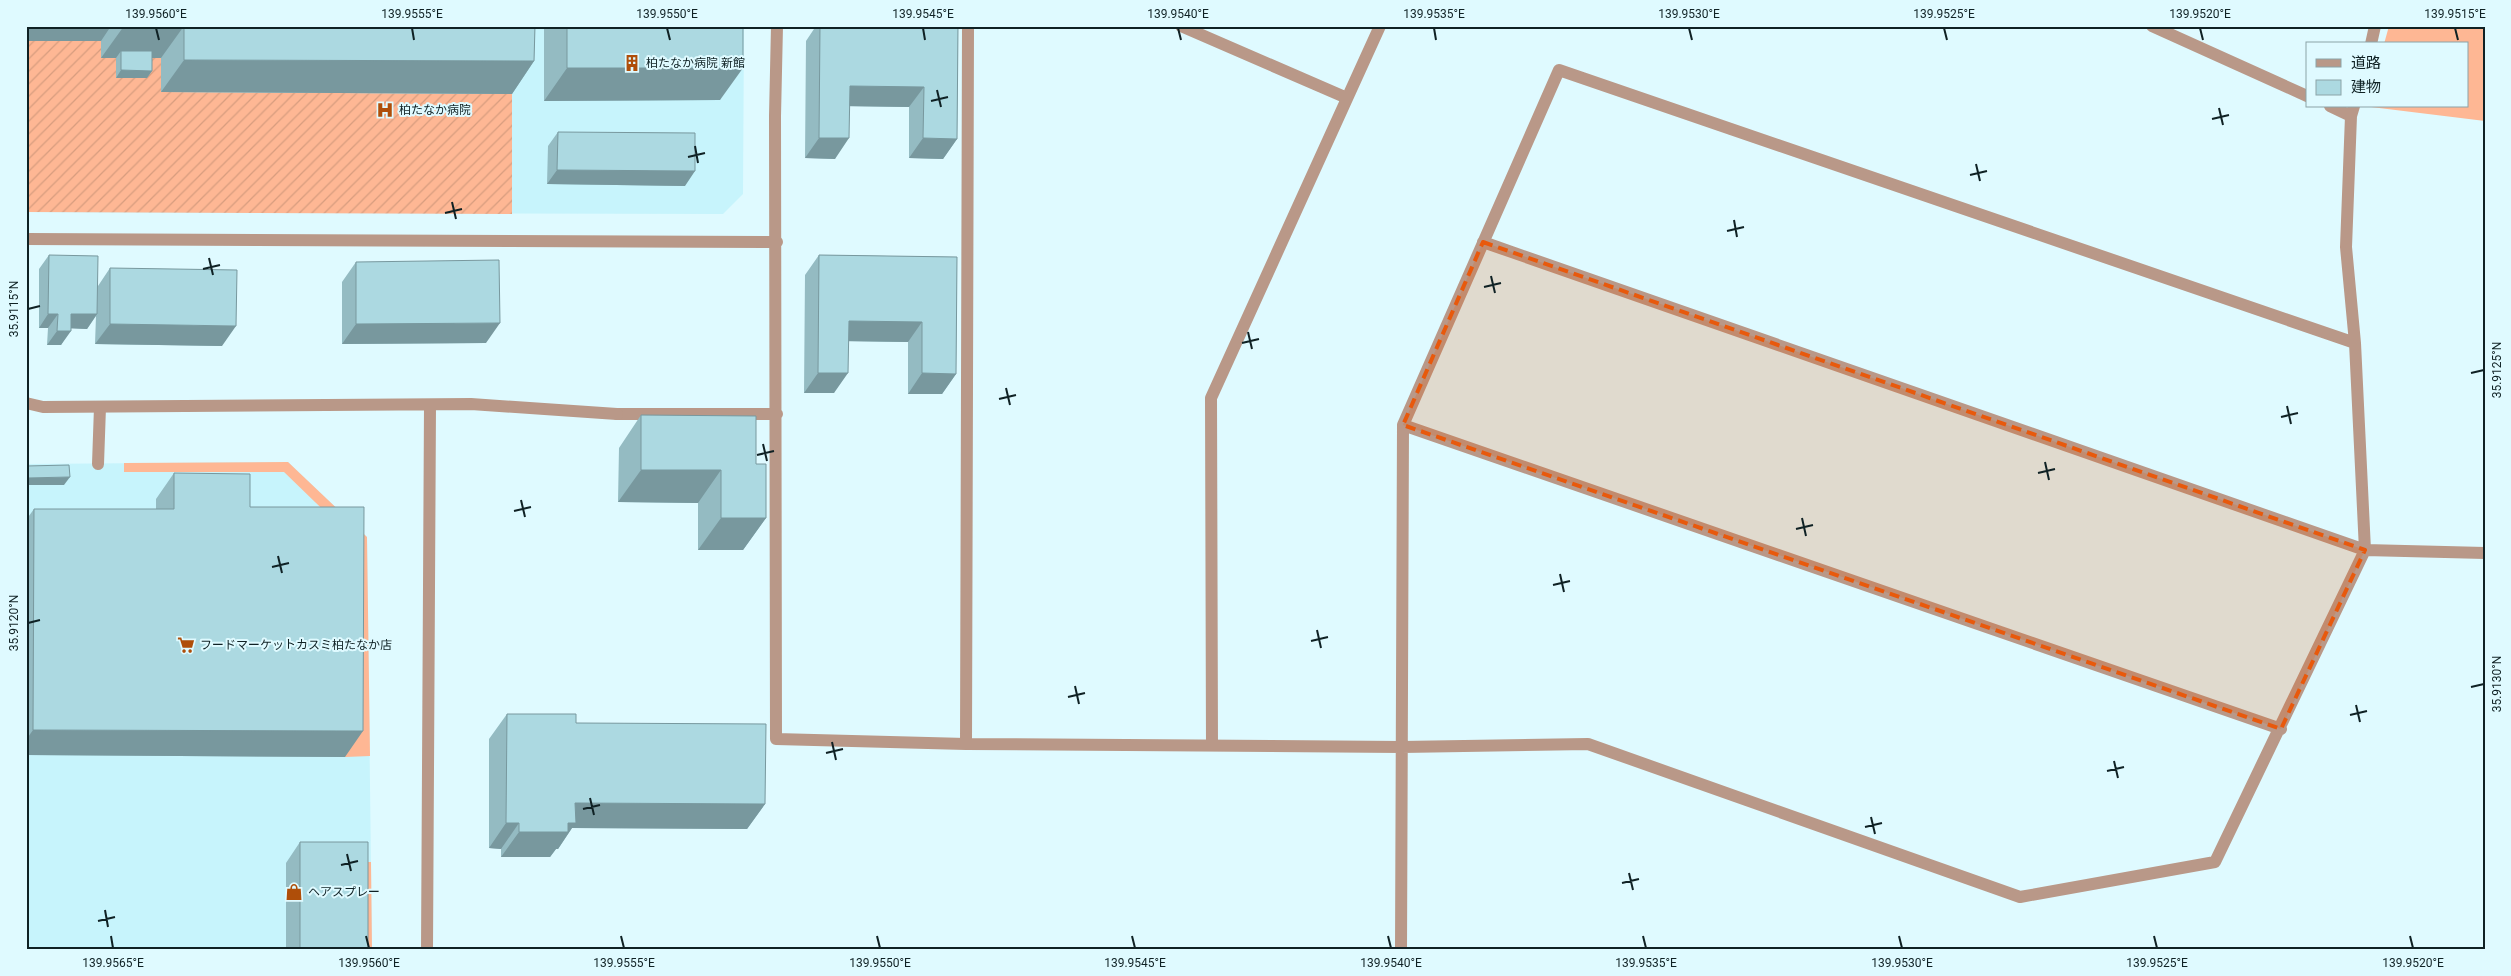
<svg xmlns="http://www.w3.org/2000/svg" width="2511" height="976" viewBox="0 0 2511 976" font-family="Roboto,'Noto Sans JP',sans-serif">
	<defs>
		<pattern id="garden-furrows" width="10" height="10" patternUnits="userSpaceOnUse" patternTransform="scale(1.25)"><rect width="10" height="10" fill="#feb794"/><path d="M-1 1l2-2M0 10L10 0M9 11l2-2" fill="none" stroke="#d89d7f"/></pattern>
	</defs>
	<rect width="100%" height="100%" fill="#dffaff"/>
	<path fill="#c7f4fc" d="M 26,26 L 744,26 L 743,194 L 723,214 L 26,212 Z
		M 288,462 L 367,537 L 372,950 L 26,950 L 26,464 Z"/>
	<path fill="#feb794" d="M 2389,26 L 2485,26 L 2485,121 L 2371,107 L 2467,106 L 2467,44 L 2384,44 Z
		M 288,462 L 367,537 L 370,756 L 345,757 L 346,532 L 284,472 L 124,472 L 124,463 Z
		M 353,862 L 371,862 L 372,950 L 354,950 Z"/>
	<path fill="url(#garden-furrows)" d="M 26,41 L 101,41 L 102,58 L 161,58 L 162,92 L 512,94 L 512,214 L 26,212 Z"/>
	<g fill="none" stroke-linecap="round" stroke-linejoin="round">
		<path stroke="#b99888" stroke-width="12" d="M 98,464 L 100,407"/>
		<path stroke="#b99888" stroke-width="12" d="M 777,26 L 775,116 L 776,739 L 966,744 L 1402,747 L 1588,744 L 2020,897 L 2215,862 L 2365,550 L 2355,343 L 2346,247 L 2351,116 L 2354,106
			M 1181,26 L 1347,98
			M 2152,26 L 2307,96
			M 2371,44 L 2375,26
			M 2330,106 L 2351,116
			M 26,239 L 777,242
			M 1483,242 L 2365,550 L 2485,553
			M 617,414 L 777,414
			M 1403,425 L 2281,729
			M 966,744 L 968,26
			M 1212,745 L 1211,398 L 1380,26
			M 1401,950 L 1403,425 L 1559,70 L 2355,343"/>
		<path stroke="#b99888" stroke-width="12" d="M 26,403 L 43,407 L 471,404 L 617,414
			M 427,950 L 430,405"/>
	</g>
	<path fill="#94bbc2" d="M 26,26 L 535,26 L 534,61 L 512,94 L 161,92 L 161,58 L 152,58 L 152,71 L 147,78 L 116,78 L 116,58 L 101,58 L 101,41 Z
		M 544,26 L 743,26 L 720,100 L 544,101 Z
		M 816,26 L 958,26 L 957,139 L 943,159 L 909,158 L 909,107 L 849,106 L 835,159 L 805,158 L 806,41 Z
		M 558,132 L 685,186 L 547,184 L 548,146 Z
		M 49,255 L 98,286 L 110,268 L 222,346 L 95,344 L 96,316 L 87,329 L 71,328 L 61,345 L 47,345 L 48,328 L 39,328 L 39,269 Z
		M 819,255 L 957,257 L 956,374 L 942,394 L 908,394 L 908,342 L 848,341 L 834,393 L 804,393 L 805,275 Z
		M 356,262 L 486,343 L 342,344 L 342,282 Z
		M 641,415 L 756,464 L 766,518 L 743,550 L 698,550 L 698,503 L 618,502 L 619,448 Z
		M 174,473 L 250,507 L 345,757 L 26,755 L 26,520 L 34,509 L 156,509 L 156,499 Z
		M 507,714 L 576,723 L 765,804 L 747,829 L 572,828 L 558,849 L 556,849 L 550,857 L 501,857 L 501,849 L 489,848 L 489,739 Z
		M 300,842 L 368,950 L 286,950 L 286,863 Z"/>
	<path fill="#78989e" d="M 26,26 L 111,26 L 101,41 L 26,41 Z
		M 124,26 L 184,26 L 161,58 L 121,58 L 121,51 L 116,58 L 101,58 Z
		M 184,60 L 534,61 L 512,94 L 161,92 Z
		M 567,68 L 743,68 L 720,100 L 544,101 Z
		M 121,70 L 152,71 L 147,78 L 116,78 Z
		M 850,86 L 924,87 L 909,107 L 836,106 Z
		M 819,138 L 849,138 L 835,159 L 805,158 Z
		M 923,138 L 957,139 L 943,159 L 909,158 Z
		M 557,170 L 695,171 L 685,186 L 547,184 Z
		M 48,314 L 58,314 L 48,328 L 39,328 Z
		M 71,314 L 97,314 L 87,329 L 61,328 Z
		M 849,321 L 922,322 L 908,342 L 835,341 Z
		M 500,323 L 486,343 L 342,344 L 356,324 Z
		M 110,324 L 236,326 L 222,346 L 95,344 Z
		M 57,331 L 71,331 L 61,345 L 47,345 Z
		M 818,373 L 848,373 L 834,393 L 804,393 Z
		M 922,373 L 956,374 L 942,394 L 908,394 Z
		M 641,470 L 721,470 L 698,503 L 618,502 Z
		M 70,477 L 64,485 L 26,485 L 26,478 Z
		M 721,518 L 766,518 L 743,550 L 698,550 Z
		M 33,730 L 363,731 L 345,757 L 26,755 L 26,740 Z
		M 575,803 L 765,804 L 747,829 L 572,828 L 558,849 L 556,849 L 550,857 L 501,857 L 519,832 Z
		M 506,823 L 519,823 L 501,849 L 489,848 Z"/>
	<path fill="#acd9e1" stroke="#78989e" d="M 184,26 L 535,26 L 534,61 L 184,60 Z
		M 567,26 L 743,26 L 743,68 L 567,68 Z
		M 820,26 L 958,26 L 957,139 L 923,138 L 924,87 L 850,86 L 849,138 L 819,138 Z
		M 121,51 L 152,51 L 152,71 L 121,70 Z
		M 558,132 L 695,133 L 695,171 L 557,170 Z
		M 49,255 L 98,256 L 97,314 L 71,314 L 71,331 L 57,331 L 58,314 L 48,314 Z
		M 819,255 L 957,257 L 956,374 L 922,373 L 922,322 L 849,321 L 848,373 L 818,373 Z
		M 499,260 L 500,323 L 356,324 L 356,262 Z
		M 110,268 L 237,270 L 236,326 L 110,324 Z
		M 641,415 L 756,416 L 756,464 L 766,464 L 766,518 L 721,518 L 721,470 L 641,470 Z
		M 69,465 L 70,477 L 26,478 L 26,466 Z
		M 174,473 L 250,474 L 250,507 L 364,507 L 363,731 L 33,730 L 34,509 L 174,509 Z
		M 507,714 L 576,714 L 576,723 L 766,724 L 765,804 L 575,803 L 576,823 L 568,823 L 568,832 L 519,832 L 519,823 L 506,823 Z
		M 300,842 L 368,842 L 368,950 L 300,950 Z"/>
	<path fill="#e8590c" fill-opacity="0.2" stroke="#e8590c" stroke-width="4" stroke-dasharray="10 6" stroke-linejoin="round" d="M 1483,242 L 2365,550 L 2281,729 L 1403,425 Z"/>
	<path fill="none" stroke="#0f2124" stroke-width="2" d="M 156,28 L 159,40M 412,28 L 414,40M 667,28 L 670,40M 923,28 L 925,40M 1178,28 L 1181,40M 1434,28 L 1436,40M 1689,28 L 1692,40M 1944,28 L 1947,40M 2200,28 L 2203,40M 2455,28 L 2458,40M 937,90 L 941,107M 931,101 L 948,97M 2219,108 L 2223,125M 2212,119 L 2229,115M 695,146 L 698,163M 688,157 L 705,153M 1976,164 L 1980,181M 1970,175 L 1987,171M 452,202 L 456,219M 445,213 L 462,209M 1734,220 L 1737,237M 1727,231 L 1744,227M 209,258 L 213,275M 203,269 L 220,265M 1491,276 L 1495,293M 1484,287 L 1501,283M 28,309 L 40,306M 1248,332 L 1252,349M 1242,343 L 1259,339M 2471,373 L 2484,370M 1006,388 L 1010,405M 999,399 L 1016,395M 2287,406 L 2291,424M 2281,417 L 2298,413M 763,444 L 767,461M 757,455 L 774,451M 2045,462 L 2049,480M 2038,473 L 2055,469M 521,500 L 525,517M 514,511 L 531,507M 1802,518 L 1806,536M 1796,529 L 1813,525M 278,556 L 282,573M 272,567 L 289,563M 1560,574 L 1564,592M 1553,585 L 1570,581M 28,623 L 40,620M 1317,630 L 1321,648M 1311,641 L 1328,637M 1075,686 L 1079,704M 2471,687 L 2484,684M 1068,697 L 1085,693M 2356,705 L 2360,722M 2350,715 L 2367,711M 832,742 L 836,760M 826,753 L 843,749M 2114,761 L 2118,778M 2107,771 L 2124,767M 590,798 L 594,815M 583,809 L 600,805M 1871,817 L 1875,834M 1865,827 L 1882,823M 347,854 L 351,871M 341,865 L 358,861M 1629,873 L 1633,890M 1622,883 L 1639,879M 105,910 L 108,927M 98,921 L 115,917M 111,936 L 113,948M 366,936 L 369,948M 621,936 L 624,948M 877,936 L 880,948M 1132,936 L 1135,948M 1388,936 L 1391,948M 1643,936 L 1646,948M 1899,936 L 1902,948M 2154,936 L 2157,948M 2410,936 L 2413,948"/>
	<defs>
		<g id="building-bare" transform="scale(1.35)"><path d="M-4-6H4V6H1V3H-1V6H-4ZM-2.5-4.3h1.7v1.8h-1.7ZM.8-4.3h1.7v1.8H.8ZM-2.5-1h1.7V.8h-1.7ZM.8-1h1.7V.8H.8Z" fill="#af4e09" stroke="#dffaff" stroke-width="2.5" paint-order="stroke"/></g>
		<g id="hospital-bare" transform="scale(1.35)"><path d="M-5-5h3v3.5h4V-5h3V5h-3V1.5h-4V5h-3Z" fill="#af4e09" stroke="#dffaff" stroke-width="2.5" paint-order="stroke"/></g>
		<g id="supermarket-bare" transform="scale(1.35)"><path d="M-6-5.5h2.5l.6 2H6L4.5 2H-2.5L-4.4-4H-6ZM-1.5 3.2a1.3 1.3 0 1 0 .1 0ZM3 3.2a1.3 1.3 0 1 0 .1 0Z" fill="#af4e09" stroke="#dffaff" stroke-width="2.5" paint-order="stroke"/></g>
		<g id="shop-bare" transform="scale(1.35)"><path d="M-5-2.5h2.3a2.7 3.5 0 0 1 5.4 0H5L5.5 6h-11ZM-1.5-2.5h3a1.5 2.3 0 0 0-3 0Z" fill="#af4e09" stroke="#dffaff" stroke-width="2.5" paint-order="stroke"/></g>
	</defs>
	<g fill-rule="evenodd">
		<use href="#building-bare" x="632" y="63"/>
		<use href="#hospital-bare" x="385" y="110"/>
		<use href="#supermarket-bare" x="186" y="645"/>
		<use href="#shop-bare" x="294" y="892"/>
	</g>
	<g text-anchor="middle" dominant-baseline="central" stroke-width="4" stroke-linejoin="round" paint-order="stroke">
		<g font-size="12" fill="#0f2124" stroke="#dffaff" text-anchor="start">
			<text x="646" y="63">柏たなか病院 新館</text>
			<text x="399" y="110">柏たなか病院</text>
			<text x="200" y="645">フードマーケットカスミ柏たなか店</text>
			<text x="308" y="892">ヘアスプレー</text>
		</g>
	</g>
	<rect width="2511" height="976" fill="none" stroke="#dffaff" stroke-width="55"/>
	<rect x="2306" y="42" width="162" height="65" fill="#dffaff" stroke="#8ca3a7"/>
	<rect x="2316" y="59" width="25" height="8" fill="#b99888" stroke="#8ca3a7"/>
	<text x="2351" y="68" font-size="15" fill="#0f2124">道路</text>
	<rect x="2316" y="80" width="25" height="15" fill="#acd9e1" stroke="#8ca3a7"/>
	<text x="2351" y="92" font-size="15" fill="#0f2124">建物</text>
	<rect x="28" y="28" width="2456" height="920" fill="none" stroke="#0f2124" stroke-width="2"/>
	<g font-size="12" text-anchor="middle" fill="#0f2124">
		<text x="156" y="18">139.9560°E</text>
		<text x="412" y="18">139.9555°E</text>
		<text x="667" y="18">139.9550°E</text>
		<text x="923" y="18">139.9545°E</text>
		<text x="1178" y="18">139.9540°E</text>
		<text x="1434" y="18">139.9535°E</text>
		<text x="1689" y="18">139.9530°E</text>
		<text x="1944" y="18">139.9525°E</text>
		<text x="2200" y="18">139.9520°E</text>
		<text x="2455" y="18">139.9515°E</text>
		<text transform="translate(14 309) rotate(-90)" y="4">35.9115°N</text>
		<text transform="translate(2497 370) rotate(-90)" y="4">35.9125°N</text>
		<text transform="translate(14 623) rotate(-90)" y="4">35.9120°N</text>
		<text transform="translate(2497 684) rotate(-90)" y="4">35.9130°N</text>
		<text x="113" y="967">139.9565°E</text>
		<text x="369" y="967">139.9560°E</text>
		<text x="624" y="967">139.9555°E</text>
		<text x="880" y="967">139.9550°E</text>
		<text x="1135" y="967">139.9545°E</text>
		<text x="1391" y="967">139.9540°E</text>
		<text x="1646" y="967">139.9535°E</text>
		<text x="1902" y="967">139.9530°E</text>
		<text x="2157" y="967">139.9525°E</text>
		<text x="2413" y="967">139.9520°E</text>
	</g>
</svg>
